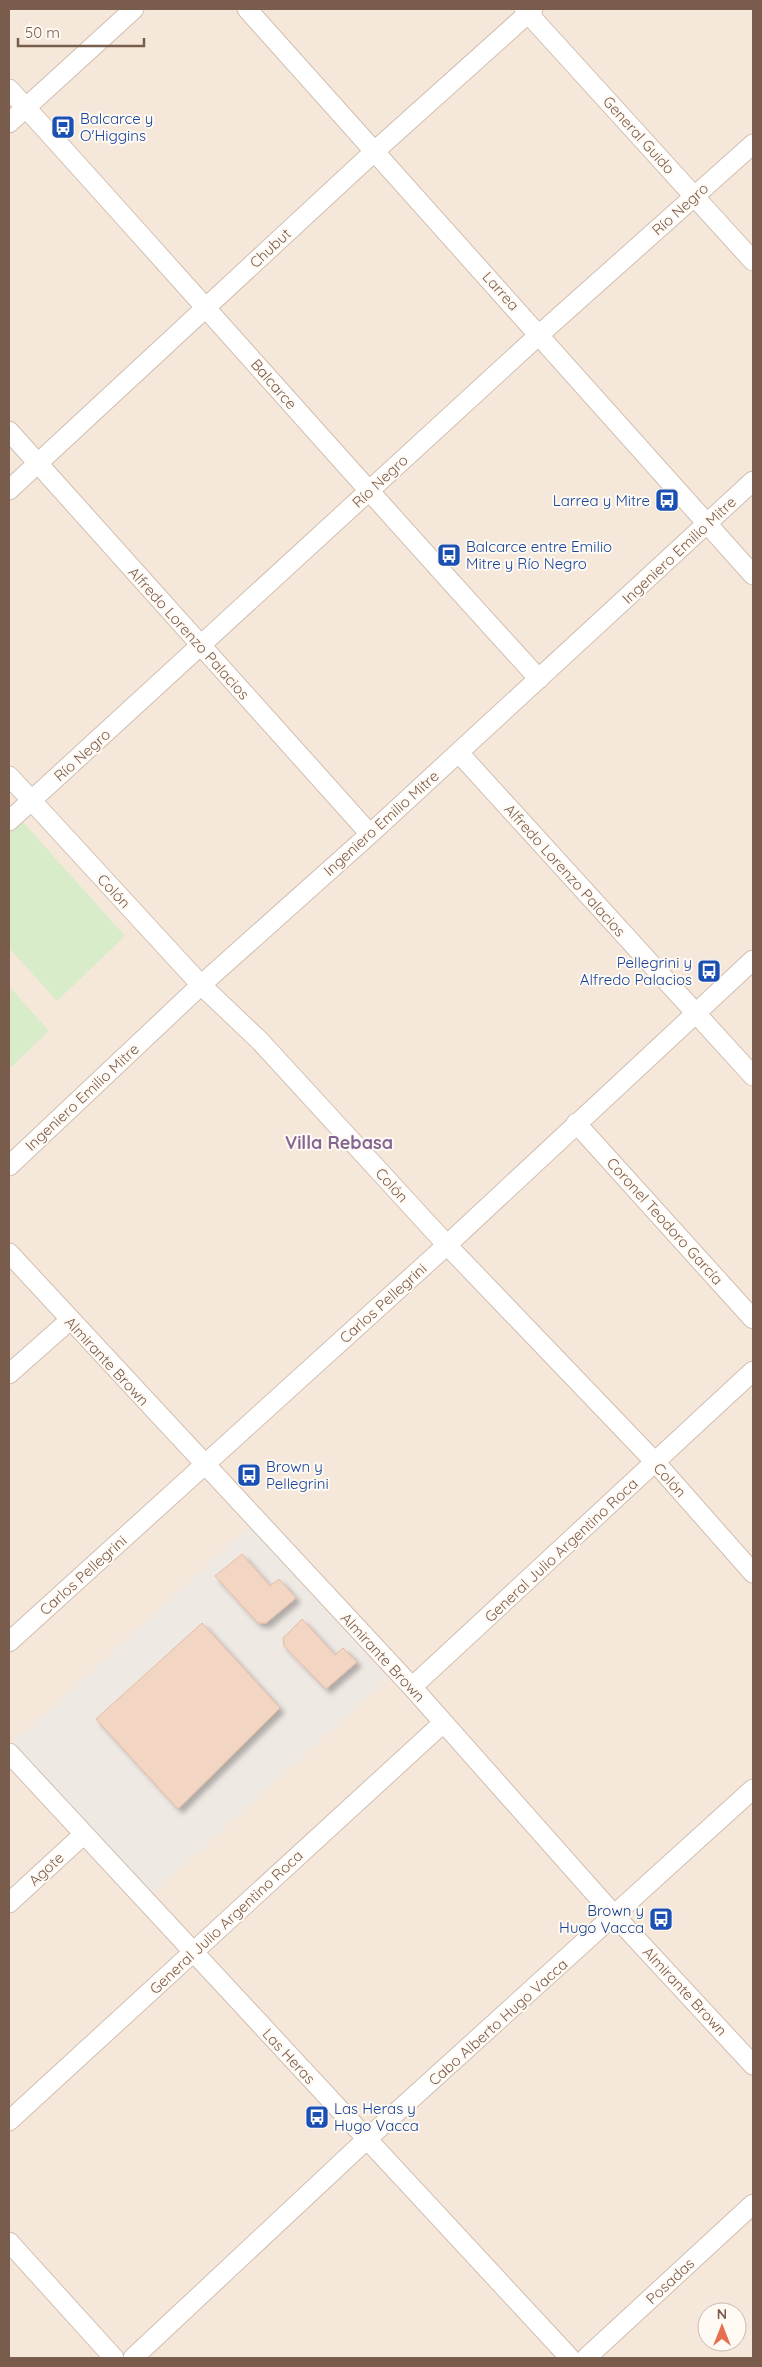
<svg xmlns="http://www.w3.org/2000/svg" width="762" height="2367" viewBox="0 0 762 2367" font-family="Quicksand,sans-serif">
	<defs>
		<filter id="shadow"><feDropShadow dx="4.5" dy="4.5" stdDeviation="2.5" flood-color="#0004"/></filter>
	</defs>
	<rect width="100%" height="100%" fill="#fdf6ec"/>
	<path fill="#f5e8da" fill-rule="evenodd" d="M 9,9 L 753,9 L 753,2358 L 9,2358 ZM 707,2312 L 737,2312 L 737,2342 L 707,2342 Z"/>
	<path fill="#efe9e4" d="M 249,1527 L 388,1678 L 151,1895 L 12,1744 Z"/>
	<path fill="#d8ecc9" d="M 22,821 L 125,936 L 57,1001 L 9,948 L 9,833 Z
		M 9,986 L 49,1031 L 9,1069 Z"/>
	<path fill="#f3d5c3" stroke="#e6bba3" filter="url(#shadow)" d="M 242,1554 L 270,1586 L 279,1579 L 296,1598 L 266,1623 L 258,1623 L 215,1576 Z
		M 302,1619 L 335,1655 L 343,1648 L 357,1662 L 326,1689 L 284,1646 L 283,1638 Z
		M 202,1623 L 280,1708 L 178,1809 L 96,1719 Z"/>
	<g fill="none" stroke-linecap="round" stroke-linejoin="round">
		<g stroke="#d1beb0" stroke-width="21">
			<path id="street" d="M 247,9 L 753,575
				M 524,9 L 753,261
				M 9,89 C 187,285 361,484 539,679
				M 9,123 L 134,9
				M 9,431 L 370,834
				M 9,490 L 376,150 L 533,9
				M 459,753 L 753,1076
				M 9,776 L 201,985 L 259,1040 L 447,1245 L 656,1463 L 753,1573
				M 9,821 L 540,334 L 753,144
				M 576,1123 L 753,1319
				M 9,1166 L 201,985 L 370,834 L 753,481
				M 9,1253 L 412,1687 L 615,1916 L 753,2065
				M 9,1374 L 70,1320
				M 9,1642 L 447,1245 L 753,960
				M 412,1687 L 753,1371
				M 9,1753 L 570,2358
				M 9,1903 L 83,1835
				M 9,2121 L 443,1723
				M 9,2242 L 114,2358
				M 133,2358 L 367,2139 L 753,1789
				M 586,2358 L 753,2204"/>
		</g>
		<use href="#street" stroke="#fff" stroke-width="19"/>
	</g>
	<defs>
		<g id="bus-square" transform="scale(1.25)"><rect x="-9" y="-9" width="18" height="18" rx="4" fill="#1a4fb4" stroke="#fffaf3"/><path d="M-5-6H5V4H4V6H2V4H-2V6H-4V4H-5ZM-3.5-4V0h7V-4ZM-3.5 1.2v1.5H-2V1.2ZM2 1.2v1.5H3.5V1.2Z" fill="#fff"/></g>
	</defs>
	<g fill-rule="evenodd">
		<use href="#bus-square" x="63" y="127"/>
		<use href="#bus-square" x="667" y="500"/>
		<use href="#bus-square" x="449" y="555"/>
		<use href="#bus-square" x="709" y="971"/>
		<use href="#bus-square" x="249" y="1475"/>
		<use href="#bus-square" x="661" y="1919"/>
		<use href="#bus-square" x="317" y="2117"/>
	</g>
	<g text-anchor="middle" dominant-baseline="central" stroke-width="4" stroke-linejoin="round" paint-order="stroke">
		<g font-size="15" fill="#164399" stroke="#fffaf3" text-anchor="start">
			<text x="80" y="118">Balcarce y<tspan x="80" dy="17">O'Higgins</tspan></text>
			<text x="650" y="500" text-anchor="end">Larrea y Mitre</text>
			<text x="466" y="546">Balcarce entre Emilio<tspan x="466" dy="17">Mitre y Río Negro</tspan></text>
			<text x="692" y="962" text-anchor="end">Pellegrini y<tspan x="692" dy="17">Alfredo Palacios</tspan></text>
			<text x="266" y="1466">Brown y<tspan x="266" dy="17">Pellegrini</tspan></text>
			<text x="644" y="1910" text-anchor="end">Brown y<tspan x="644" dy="17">Hugo Vacca</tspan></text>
			<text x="334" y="2108">Las Heras y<tspan x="334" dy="17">Hugo Vacca</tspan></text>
		</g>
		<g font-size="15" fill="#7a5c4d" stroke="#fffaf3">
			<text transform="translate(639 135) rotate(48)">General Guido</text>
			<text transform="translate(680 209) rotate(-42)">Río Negro</text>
			<text transform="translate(270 248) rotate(-43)">Chubut</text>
			<text transform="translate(501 291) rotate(48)">Larrea</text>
			<text transform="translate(274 384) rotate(49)">Balcarce</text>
			<text transform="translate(380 481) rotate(-43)">Río Negro</text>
			<text transform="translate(679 550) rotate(-43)">Ingeniero Emilio Mitre</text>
			<text transform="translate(189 633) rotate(48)">Alfredo Lorenzo Palacios</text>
			<text transform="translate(82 755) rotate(-42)">Río Negro</text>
			<text transform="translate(381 823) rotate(-42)">Ingeniero Emilio Mitre</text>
			<text transform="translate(565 870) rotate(48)">Alfredo Lorenzo Palacios</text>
			<text transform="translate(114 891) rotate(47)">Colón</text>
			<text transform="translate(82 1097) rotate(-43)">Ingeniero Emilio Mitre</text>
			<text transform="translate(392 1185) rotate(48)">Colón</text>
			<text transform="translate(665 1221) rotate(48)">Coronel Teodoro García</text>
			<text transform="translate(383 1303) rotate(-42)">Carlos Pellegrini</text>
			<text transform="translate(107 1361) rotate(47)">Almirante Brown</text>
			<text transform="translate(670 1480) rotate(48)">Colón</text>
			<text transform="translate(561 1550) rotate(-43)">General Julio Argentino Roca</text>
			<text transform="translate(83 1575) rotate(-42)">Carlos Pellegrini</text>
			<text transform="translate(383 1657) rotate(47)">Almirante Brown</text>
			<text transform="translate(46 1869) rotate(-43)">Agote</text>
			<text transform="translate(226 1922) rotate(-43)">General Julio Argentino Roca</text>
			<text transform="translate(685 1991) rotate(47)">Almirante Brown</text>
			<text transform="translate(498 2022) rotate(-42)">Cabo Alberto Hugo Vacca</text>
			<text transform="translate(289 2056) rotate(47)">Las Heras</text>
			<text transform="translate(670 2281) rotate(-43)">Posadas</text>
		</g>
		<g font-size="18" font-weight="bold" fill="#846695" stroke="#fffaf3">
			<text x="339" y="1142">Villa Rebasa</text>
		</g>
	</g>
	<rect width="762" height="2367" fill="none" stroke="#7a5c4d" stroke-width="20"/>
	<g transform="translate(722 2327)"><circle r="24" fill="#fffaf3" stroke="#cabbb1"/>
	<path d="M0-4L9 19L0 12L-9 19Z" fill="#e76f51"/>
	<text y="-8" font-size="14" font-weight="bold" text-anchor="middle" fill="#7a5c4d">N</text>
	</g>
	<path d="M18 38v8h126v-8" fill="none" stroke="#7a5c4d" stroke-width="2.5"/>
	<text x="25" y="38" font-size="15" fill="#7a5c4d" stroke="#fffaf3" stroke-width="4" paint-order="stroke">50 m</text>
</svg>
